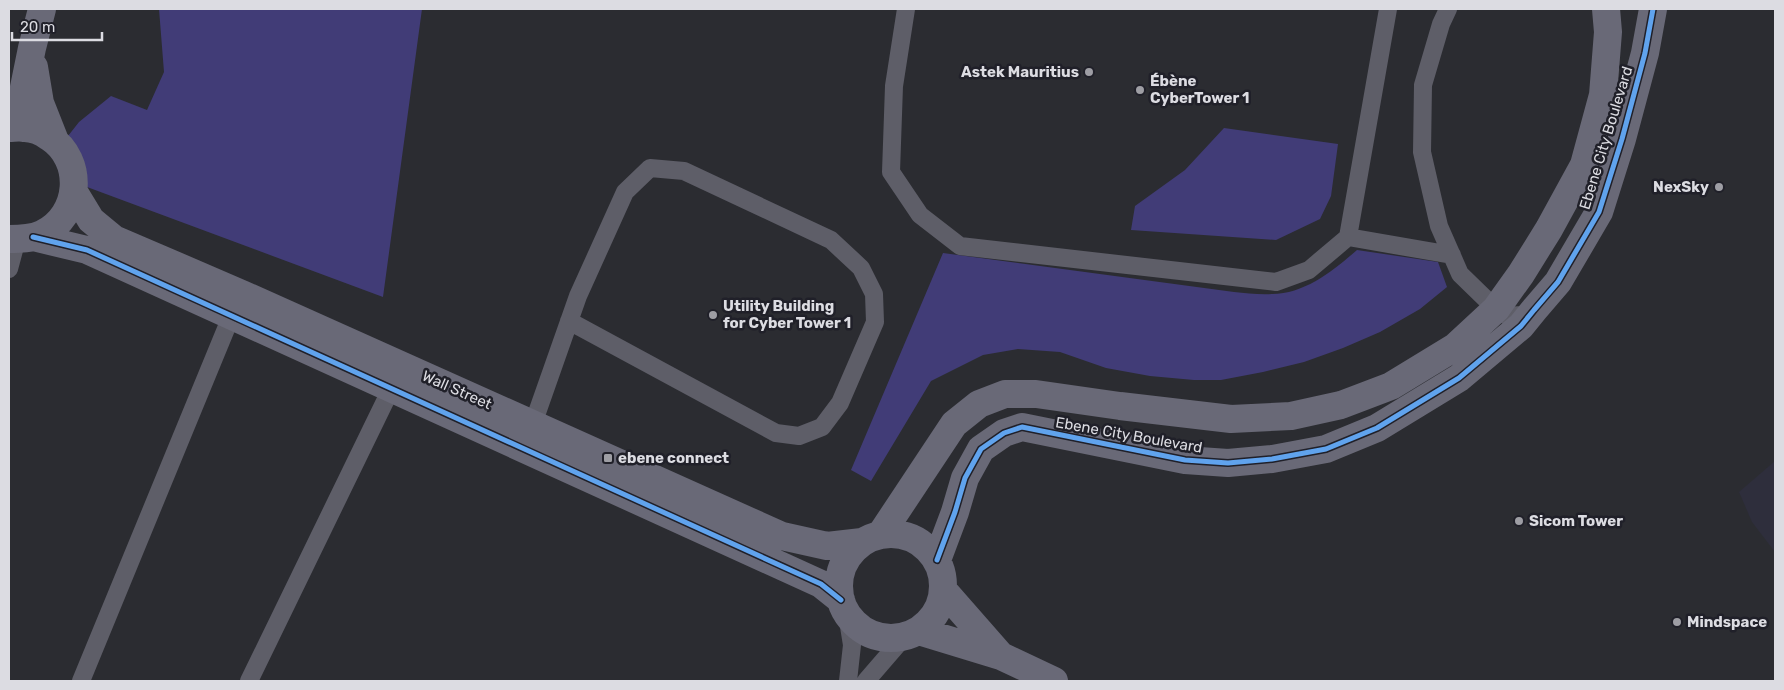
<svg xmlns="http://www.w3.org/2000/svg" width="1784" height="690" viewBox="0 0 1784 690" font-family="Rubik,sans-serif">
	<rect width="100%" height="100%" fill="#2b2c31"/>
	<path fill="#2e2e3c" d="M 1775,461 L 1775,552 L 1752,522 L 1739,492 Z"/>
	<path fill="#413c77" d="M 159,9 L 422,9 L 383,297 L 87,187 L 68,136 L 79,122 L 111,96 L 147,110 L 164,72 Z
		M 1224,128 L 1338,144 L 1331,196 L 1320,219 L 1276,240 L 1131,230 L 1135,206 L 1185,170 Z
		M 1357,250 L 1438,262 L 1447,287 L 1420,309 L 1380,332 L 1343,348 L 1304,362 L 1263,372 L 1221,380 L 1194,380 L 1150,376 L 1106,368 L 1060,352 L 1018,349 L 983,355 L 931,381 L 871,481 L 851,470 L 943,253 L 1234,292 C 1246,293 1260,295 1272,294 C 1305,294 1334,270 1357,250 Z"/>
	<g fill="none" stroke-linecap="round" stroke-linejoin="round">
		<path stroke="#5e5e68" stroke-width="18" d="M 906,9 L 894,86 L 891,172 L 920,215 L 960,246 L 1276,282 L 1309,270 L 1348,237 L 1452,255
			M 1448,9 L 1441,24 L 1423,85 L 1422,152 L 1439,226 L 1460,274 L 1496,309 L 1507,316 L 1522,315 L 1534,310
			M 1348,237 L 1388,9
			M 9,269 L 17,239
			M 533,424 L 578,296 L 625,192 L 650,168 L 684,171 L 831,240 L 861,268 L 874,294 L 875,322 L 840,403 L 822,427 L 799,436 L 776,433 L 569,321
			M 847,614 L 852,645 L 848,681
			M 81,681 L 235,307
			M 249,681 L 391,389
			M 866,681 L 904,637"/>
		<path stroke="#696977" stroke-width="28" d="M 34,67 L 40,103 L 55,141
			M 9,127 L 20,107 L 32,48 L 42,9
			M 9,128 C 14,128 19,127 24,128 C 33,128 42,132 49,137 C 85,160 81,216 42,234 C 31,239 20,239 9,239
			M 74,192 L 91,220 L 114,239 L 242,294 L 782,536 L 827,546 L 862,542
			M 33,237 L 87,250 L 821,584 L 841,600
			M839 586a52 52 0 1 1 104 0a52 52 0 1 1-104 0Z
			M 881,534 L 954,424 L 979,404 L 1005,394 L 1036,394 L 1120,406 L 1231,419 L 1291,416 L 1341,405 L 1391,386 L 1455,347 L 1496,309 L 1521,274 L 1549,229 L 1584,165 L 1603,95 L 1608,32 L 1606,9
			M 937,560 L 955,512 L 965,478 L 981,449 L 1004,433 L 1022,427 L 1185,460 L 1228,463 L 1272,459 L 1326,449 L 1377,428 L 1459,378 L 1521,326 L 1534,310 L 1558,282 L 1599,212 L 1622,139 L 1645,53 L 1653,9
			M 944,591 L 1001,656
			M 919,631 L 1001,656 L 1054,681"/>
		<g stroke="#202029" stroke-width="8">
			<path id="cycleway" d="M 33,237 L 87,250 L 821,584 L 841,600
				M 937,560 L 955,512 L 965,478 L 981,449 L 1004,433 L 1022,427 L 1185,460 L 1228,463 L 1272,459 L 1326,449 L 1377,428 L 1459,378 L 1521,326 L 1534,310 L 1558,282 L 1599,212 L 1622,139 L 1645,53 L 1653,9"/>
		</g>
		<use href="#cycleway" stroke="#60a3ed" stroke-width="5"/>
	</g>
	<g fill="#9e9ea4" stroke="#202029" stroke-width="2">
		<circle cx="1089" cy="72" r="5"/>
		<circle cx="1140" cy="90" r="5"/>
		<circle cx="1719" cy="187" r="5"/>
		<circle cx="713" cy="315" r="5"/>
		<rect x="603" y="453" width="10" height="10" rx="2.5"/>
		<circle cx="1519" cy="521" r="5"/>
		<circle cx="1677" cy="622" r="5"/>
	</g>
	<g text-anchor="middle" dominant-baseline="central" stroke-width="5" stroke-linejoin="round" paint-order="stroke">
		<g font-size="15" font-weight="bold" fill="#dcdce2" stroke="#202029" text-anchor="start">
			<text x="1079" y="72" text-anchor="end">Astek Mauritius</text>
			<text x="1150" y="81">Ébène<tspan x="1150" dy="17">CyberTower 1</tspan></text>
			<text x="1709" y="187" text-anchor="end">NexSky</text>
			<text x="723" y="306">Utility Building<tspan x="723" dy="17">for Cyber Tower 1</tspan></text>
			<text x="618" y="458">ebene connect</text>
			<text x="1529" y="521">Sicom Tower</text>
			<text x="1687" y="622">Mindspace</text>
		</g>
		<g font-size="15" fill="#dcdce2" stroke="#202029">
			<text transform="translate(1606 138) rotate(-73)">Ebene City Boulevard</text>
			<text transform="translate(457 390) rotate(24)">Wall Street</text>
			<text transform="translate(1129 435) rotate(10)">Ebene City Boulevard</text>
		</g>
	</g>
	<rect width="1784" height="690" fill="none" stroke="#dcdce2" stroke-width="20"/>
	<path d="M12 32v8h90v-8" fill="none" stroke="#dcdce2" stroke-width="2.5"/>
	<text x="20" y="32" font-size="15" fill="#dcdce2" stroke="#202029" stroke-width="4" paint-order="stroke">20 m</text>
</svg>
